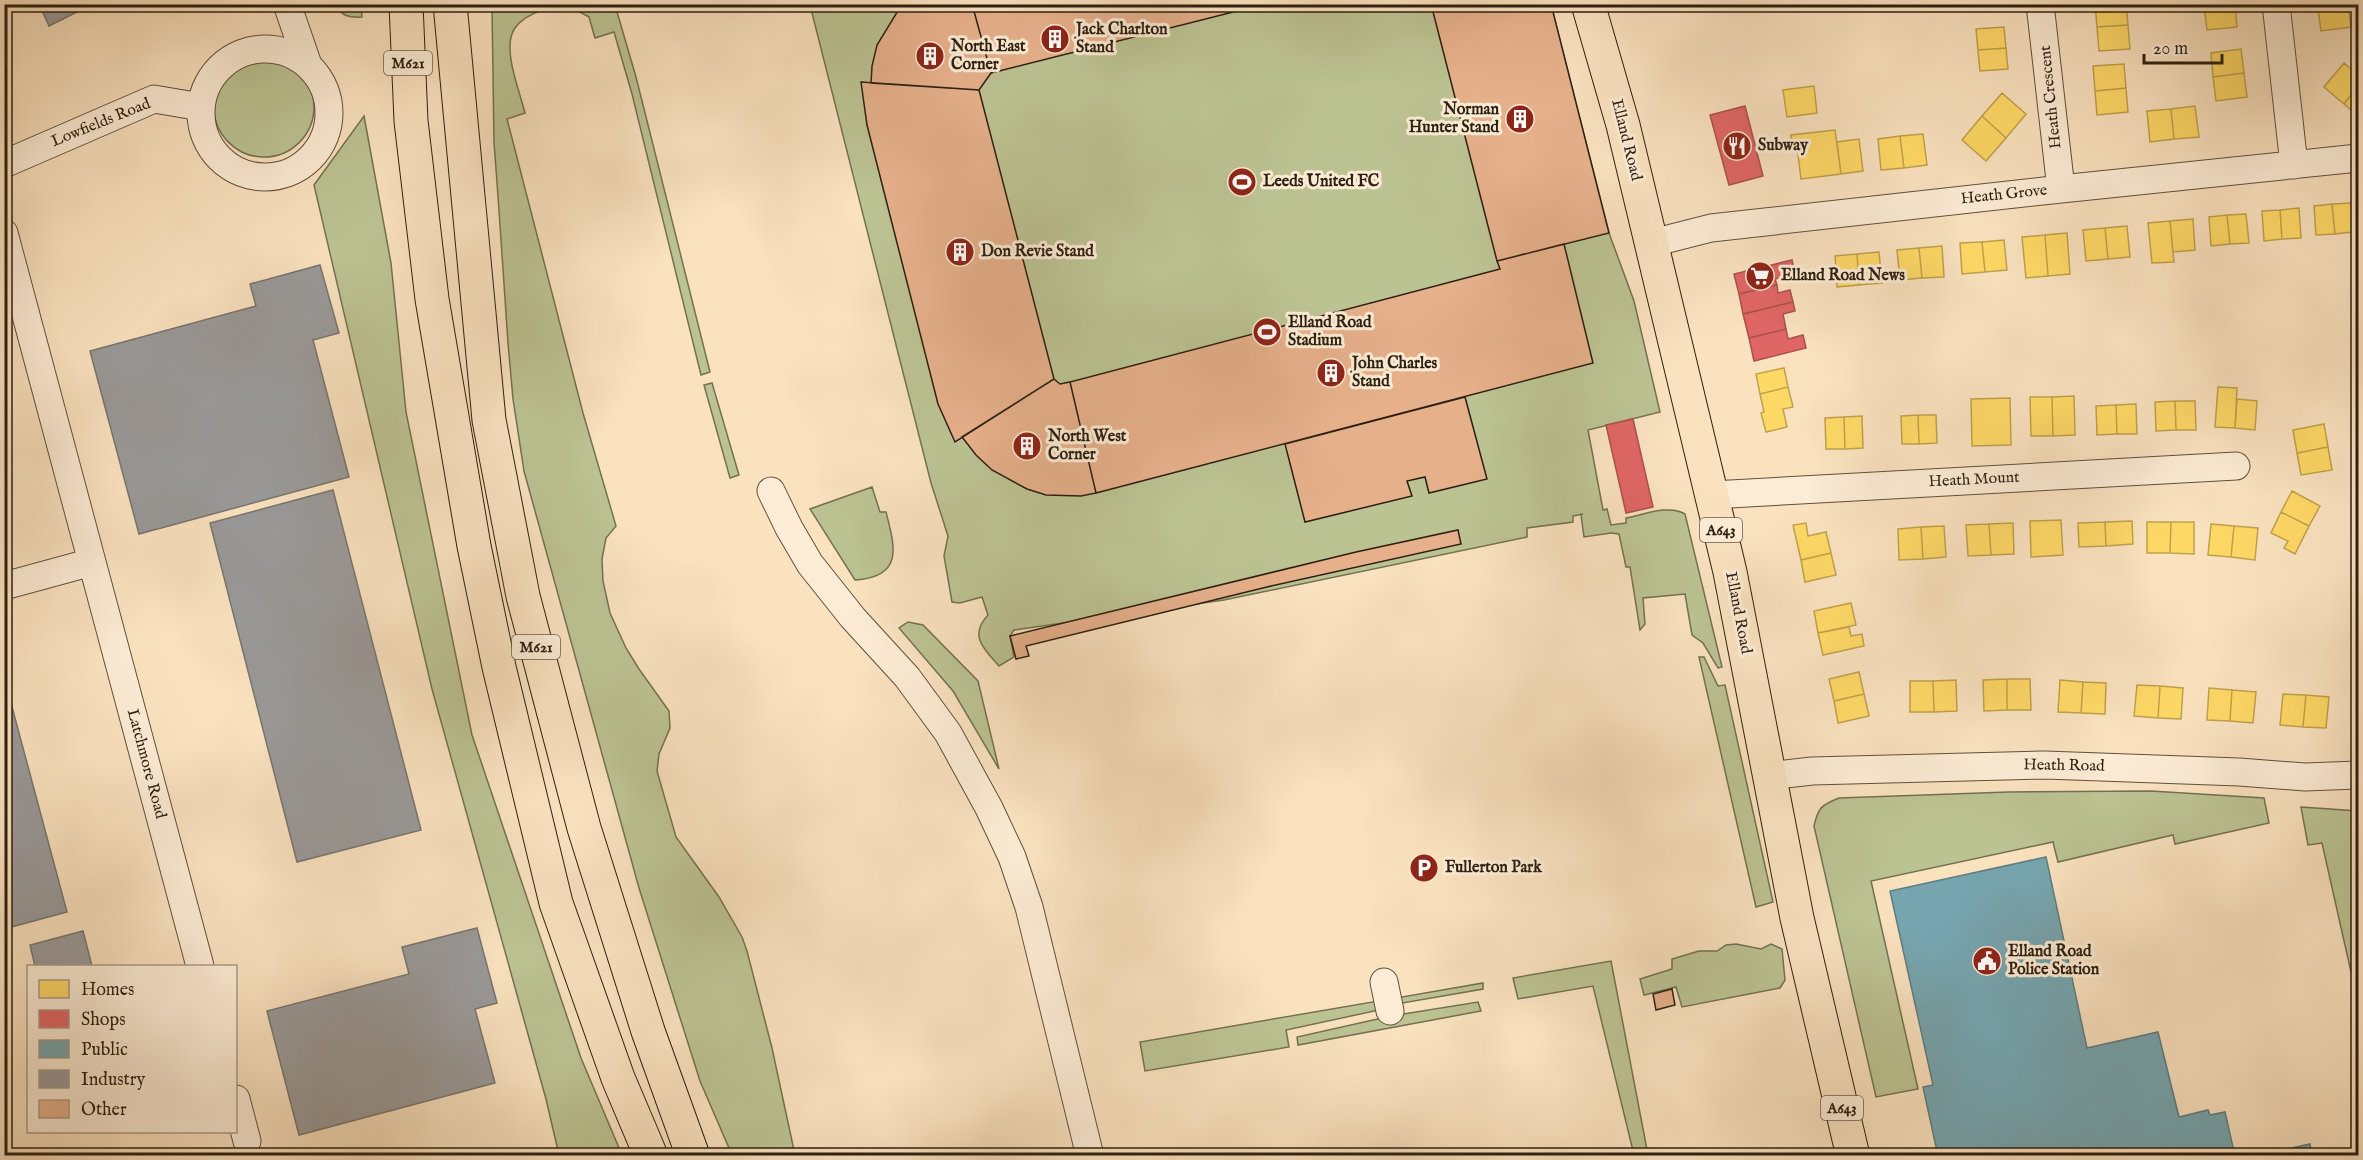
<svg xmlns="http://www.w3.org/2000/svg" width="2363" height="1160" viewBox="0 0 2363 1160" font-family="'IM FELL English',serif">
	<rect width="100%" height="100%" fill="#fae2bf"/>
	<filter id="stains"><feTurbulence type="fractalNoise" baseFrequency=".00333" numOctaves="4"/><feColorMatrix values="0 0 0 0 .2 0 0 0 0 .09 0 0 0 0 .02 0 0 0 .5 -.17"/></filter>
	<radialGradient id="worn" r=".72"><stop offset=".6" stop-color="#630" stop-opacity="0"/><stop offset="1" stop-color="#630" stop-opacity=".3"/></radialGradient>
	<path fill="#bcc393" stroke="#747152" stroke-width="1.5" d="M 500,4 L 615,5 L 636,77 L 710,372 L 701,375 L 632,94 L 614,32 L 595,38 L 589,17 C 572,7 556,2 537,12 C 529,16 520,20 515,28 C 501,47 520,92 525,113 L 507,119 L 583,413 L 616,526 L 606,538 L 602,559 L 603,581 L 610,613 L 626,648 L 639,669 L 669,711 L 670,728 L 659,754 L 657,771 L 676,837 L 719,897 L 742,937 L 747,951 L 772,1048 L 795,1155 L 732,1155 L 700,1081 L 639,888 L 524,471 L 513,399 L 508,343 L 499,210 L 494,142 L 492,7 Z
		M 335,5 L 361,5 L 362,17 C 349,18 342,16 335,5 Z
		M 810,5 L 1551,5 L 1609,233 L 1634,301 L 1660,412 L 1588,430 L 1603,510 L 1607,509 L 1611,525 L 1626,523 L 1626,518 C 1643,515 1669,504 1685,514 L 1722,667 L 1718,668 L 1703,643 L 1692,635 L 1685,594 L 1643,598 L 1645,624 L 1640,630 L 1630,567 L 1626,567 L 1619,534 L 1611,533 L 1584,537 L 1581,515 L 1583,514 L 1573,516 L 1573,522 L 1527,528 L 1527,537 L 1224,600 L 1014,630 L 1010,636 L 1014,657 L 999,666 C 985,650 968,636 988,615 L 982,597 L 960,603 L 952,602 L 944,556 L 948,536 L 931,483 Z
		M214 107a50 50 0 1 1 100 0a50 50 0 1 1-100 0Z
		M 364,116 L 391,263 L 406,412 L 472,735 L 581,1058 L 622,1155 L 559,1155 L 546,1099 L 432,689 L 314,185 Z
		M 712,383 L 739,475 L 730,478 L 704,385 Z
		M 872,487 L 880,512 L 886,512 C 895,547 904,577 855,580 L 810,509 Z
		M 908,622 L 923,625 L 978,681 L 999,769 L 953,691 L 899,628 Z
		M 1699,657 L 1704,657 L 1718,686 L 1725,685 L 1773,902 L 1756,907 Z
		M 2151,791 L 2264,798 L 2269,823 L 2175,844 L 2173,835 L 2058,862 L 2053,842 L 1871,881 L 1918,1089 L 1876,1097 L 1814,826 C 1818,808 1821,805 1839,798 L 2008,792 Z
		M 2301,807 L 2358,811 L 2358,1003 L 2322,843 L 2308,845 Z
		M 1736,944 L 1761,949 L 1771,944 L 1782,949 L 1785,980 L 1780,988 L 1682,1007 L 1676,987 L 1644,995 L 1640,979 L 1672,969 L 1672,959 L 1699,951 L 1717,951 L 1726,945 Z
		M 1611,961 L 1648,1155 L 1634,1155 L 1593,986 L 1518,999 L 1513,978 Z
		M 1483,983 L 1483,989 L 1397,1004 L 1396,998 Z
		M 1378,1001 L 1379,1010 L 1286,1030 L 1289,1047 L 1145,1071 L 1140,1042 Z
		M 1478,1002 L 1481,1011 L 1298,1045 L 1297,1037 L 1391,1016 Z"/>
	<path fill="#ffd966" stroke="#c0a14c" stroke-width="1.5" d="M 1968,4 L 1996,4 L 1996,8 L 1968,11 Z
		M 2095,4 L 2126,4 L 2128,25 L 2097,27 Z
		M 2219,4 L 2235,4 L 2237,27 L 2207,30 L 2204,6 Z
		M 2318,4 L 2348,4 L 2348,6 L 2318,9 Z
		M 2348,6 L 2351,27 L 2321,31 L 2318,9 Z
		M 2128,25 L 2130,49 L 2099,51 L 2097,27 Z
		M 2004,27 L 2006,48 L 1978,50 L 1976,29 Z
		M 2006,48 L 2008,69 L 1980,71 L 1978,50 Z
		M 2241,49 L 2244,73 L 2213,77 L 2211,53 Z
		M 2344,63 L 2358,75 L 2358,86 L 2344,104 L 2324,87 Z
		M 2124,64 L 2126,88 L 2095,91 L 2093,66 Z
		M 2244,73 L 2247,97 L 2216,101 L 2213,77 Z
		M 1814,86 L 1817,113 L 1787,117 L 1783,90 Z
		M 2358,86 L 2358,116 L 2344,104 Z
		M 2126,88 L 2128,112 L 2097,115 L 2095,91 Z
		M 2002,93 L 2026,114 L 2006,138 L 1982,116 Z
		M 2195,106 L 2199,137 L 2174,139 L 2171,109 Z
		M 2171,109 L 2174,139 L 2150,142 L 2147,111 Z
		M 1982,116 L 2006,138 L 1986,161 L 1962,140 Z
		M 1835,130 L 1841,174 L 1801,179 L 1797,147 L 1792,147 L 1791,135 Z
		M 1923,134 L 1927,165 L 1904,168 L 1900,136 Z
		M 1900,136 L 1904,168 L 1881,170 L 1878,139 Z
		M 1859,139 L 1863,171 L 1841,174 L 1837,142 Z
		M 2351,203 L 2353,232 L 2335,234 L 2332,204 Z
		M 2332,204 L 2335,234 L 2316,235 L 2314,206 Z
		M 2299,208 L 2301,238 L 2282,239 L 2280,210 Z
		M 2280,210 L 2282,239 L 2264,241 L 2262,211 Z
		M 2246,214 L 2249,243 L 2230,244 L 2227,215 Z
		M 2227,215 L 2230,244 L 2211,246 L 2209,217 Z
		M 2193,219 L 2195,250 L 2173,252 L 2170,221 Z
		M 2170,221 L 2174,262 L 2152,263 L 2148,223 Z
		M 2127,226 L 2130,257 L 2108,259 L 2105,228 Z
		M 2105,228 L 2108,259 L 2086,261 L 2083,230 Z
		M 2067,233 L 2070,274 L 2048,276 L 2045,235 Z
		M 2045,235 L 2048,276 L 2026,278 L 2022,237 Z
		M 2004,240 L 2007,270 L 1985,272 L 1982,242 Z
		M 1982,242 L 1985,272 L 1962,274 L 1960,243 Z
		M 1942,246 L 1944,277 L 1922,278 L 1919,248 Z
		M 1919,248 L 1922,278 L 1900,280 L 1897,250 Z
		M 1879,252 L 1882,283 L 1859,285 L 1857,254 Z
		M 1857,254 L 1859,285 L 1837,287 L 1835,256 Z
		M 1784,368 L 1788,387 L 1760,394 L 1756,374 Z
		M 1788,387 L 1793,407 L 1783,409 L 1787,427 L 1766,432 L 1761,413 L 1764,412 L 1760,394 Z
		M 2218,387 L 2237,388 L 2235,428 L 2215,427 Z
		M 2074,396 L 2075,435 L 2053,436 L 2052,397 Z
		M 2030,397 L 2052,397 L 2053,436 L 2031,436 Z
		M 2010,398 L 2011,445 L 1972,446 L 1971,399 Z
		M 2237,399 L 2257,401 L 2255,430 L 2235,428 Z
		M 2175,401 L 2176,430 L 2156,431 L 2155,402 Z
		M 2175,401 L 2195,401 L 2196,430 L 2176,430 Z
		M 2136,404 L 2137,434 L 2117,434 L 2116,405 Z
		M 2116,405 L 2117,434 L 2097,435 L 2096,406 Z
		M 1918,415 L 1919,444 L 1902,444 L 1901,416 Z
		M 1918,415 L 1936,415 L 1937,443 L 1919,444 Z
		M 1862,416 L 1863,448 L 1845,449 L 1844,417 Z
		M 1844,417 L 1845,449 L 1826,449 L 1825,418 Z
		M 2324,424 L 2328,447 L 2297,453 L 2293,430 Z
		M 2328,447 L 2332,470 L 2301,475 L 2297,453 Z
		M 2292,491 L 2320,506 L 2309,526 L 2281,512 Z
		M 2281,512 L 2309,526 L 2295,554 L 2284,548 L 2288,541 L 2271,533 Z
		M 2061,520 L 2063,555 L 2031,557 L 2030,521 Z
		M 2132,521 L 2133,544 L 2106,546 L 2105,522 Z
		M 2105,522 L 2106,546 L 2079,547 L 2078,523 Z
		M 2147,522 L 2171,522 L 2170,553 L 2147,553 Z
		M 2171,522 L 2194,522 L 2194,554 L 2170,553 Z
		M 1806,523 L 1808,536 L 1826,532 L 1831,553 L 1801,560 L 1793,525 Z
		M 2013,523 L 2014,554 L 1991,555 L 1989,524 Z
		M 1989,524 L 1991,555 L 1968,556 L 1966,525 Z
		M 2211,524 L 2234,526 L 2231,557 L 2208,555 Z
		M 1944,526 L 1946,557 L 1923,559 L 1921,527 Z
		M 2234,526 L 2258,528 L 2255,560 L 2231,557 Z
		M 1921,527 L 1923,559 L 1899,560 L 1898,529 Z
		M 1831,553 L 1836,575 L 1805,582 L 1801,560 Z
		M 1851,603 L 1856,625 L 1818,633 L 1814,611 Z
		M 1849,627 L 1851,636 L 1862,634 L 1864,646 L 1823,655 L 1818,633 Z
		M 1859,672 L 1864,694 L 1834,701 L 1829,679 Z
		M 2007,679 L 2030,679 L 2031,710 L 2007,710 Z
		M 2007,679 L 2007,710 L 1984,711 L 1983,680 Z
		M 1956,680 L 1957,711 L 1934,712 L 1933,681 Z
		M 2060,680 L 2083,682 L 2081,713 L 2058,712 Z
		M 1910,681 L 1933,681 L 1934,712 L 1910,712 Z
		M 2083,682 L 2106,683 L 2105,714 L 2081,713 Z
		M 2137,685 L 2160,686 L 2158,718 L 2134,716 Z
		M 2160,686 L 2183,688 L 2181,719 L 2158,718 Z
		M 2209,688 L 2232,690 L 2230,721 L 2207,720 Z
		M 2232,690 L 2256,692 L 2253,723 L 2230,721 Z
		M 1864,694 L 1869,716 L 1838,723 L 1834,701 Z
		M 2283,694 L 2306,695 L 2303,727 L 2280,725 Z
		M 2306,695 L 2329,697 L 2326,728 L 2303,727 Z"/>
	<path fill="#e06666" stroke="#aa514c" stroke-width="1.5" d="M 1745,106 L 1763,176 L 1729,185 L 1710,115 Z
		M 1792,260 L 1795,274 L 1775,279 L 1777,285 L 1739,294 L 1734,274 Z
		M 1777,285 L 1778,293 L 1790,290 L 1793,302 L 1743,314 L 1739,294 Z
		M 1793,302 L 1795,311 L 1783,314 L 1786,329 L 1749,338 L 1743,314 Z
		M 1786,329 L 1788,339 L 1803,335 L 1806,348 L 1754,361 L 1749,338 Z
		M 1633,419 L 1653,507 L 1626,513 L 1606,425 Z"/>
	<path fill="#76a5af" stroke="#607d80" stroke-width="1.5" d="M 2046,857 L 2087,1048 L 2158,1032 L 2179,1117 L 2208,1110 L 2210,1115 L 2225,1112 L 2235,1156 L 2051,1156 L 2050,1148 L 2020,1156 L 1938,1156 L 1923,1087 L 1933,1085 L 1890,891 Z
		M 2310,1144 L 2312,1156 L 2256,1156 Z"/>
	<path fill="#999" stroke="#787470" stroke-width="1.5" d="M 39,4 L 93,4 L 49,26 Z
		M 320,265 L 339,333 L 313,340 L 349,477 L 139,534 L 90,351 L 256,306 L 250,284 Z
		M 333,490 L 421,830 L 297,862 L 210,523 Z
		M 4,677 L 67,912 L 4,929 Z
		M 477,928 L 497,1003 L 475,1009 L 495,1083 L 299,1135 L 267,1011 L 409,974 L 402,947 Z
		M 83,931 L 92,966 L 35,966 L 30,945 Z"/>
	<path fill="#e6b08b" stroke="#2c1f11" stroke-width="1.5" d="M 902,4 L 972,4 L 991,73 L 979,90 L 871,83 L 872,66 L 877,45 Z
		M 972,4 L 1265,4 L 991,73 Z
		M 1431,4 L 1551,4 L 1609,233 L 1497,261 Z
		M 861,82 L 979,90 L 1054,379 L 955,442 L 938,404 L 867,125 Z
		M 1564,244 L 1593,363 L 1096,493 L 1070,382 L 1500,269 L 1497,261 Z
		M 1054,379 L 1060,384 L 1070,382 L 1096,493 L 1081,496 L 1046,495 L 1027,489 L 992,470 L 976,455 L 962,437 Z
		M 1465,397 L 1487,479 L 1429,493 L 1425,477 L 1407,481 L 1412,496 L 1305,522 L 1285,444 Z
		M 1458,530 L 1461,544 L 1267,587 L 1026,646 L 1029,656 L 1016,659 L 1010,636 L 1356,552 Z
		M 1672,989 L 1675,1005 L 1656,1010 L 1653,994 Z"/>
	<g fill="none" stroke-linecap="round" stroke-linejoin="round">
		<g stroke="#60503c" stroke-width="29">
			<path id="minor" d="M 287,4 L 308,65
				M 2040,4 L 2061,189
				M 2276,4 L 2294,165
				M201 113a64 64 0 1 1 128 0a64 64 0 1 1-128 0Z
				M 4,164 L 154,99 L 201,107
				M 4,233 L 200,966
				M 1652,243 L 1711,228 L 2061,189 L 2358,158
				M 771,491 L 789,528 L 810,564 L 853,618 L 907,677 L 948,733 L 989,808 L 1012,857 L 1029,907 L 1090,1156
				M 1712,495 L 2236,466
				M 4,586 L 92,562
				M 1769,776 L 1812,771 L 2045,765 L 2239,772 L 2305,777 L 2358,775
				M 1384,982 L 1390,1011
				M 236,1099 L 247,1141"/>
		</g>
		<g stroke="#2c1f11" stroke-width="35">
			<path id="major" d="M 1588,4 L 1623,125 L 1730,572 L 1797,918 L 1853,1156"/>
		</g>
		<g stroke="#2c1f11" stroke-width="35">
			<path id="highway" d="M 406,4 L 411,121 L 432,299 L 474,546 L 499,667 L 556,903 L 618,1078 L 651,1156
				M 450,4 L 489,420 L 523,596 L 584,828 L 648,1031 L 693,1156"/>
		</g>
		<use href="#minor" stroke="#fcecd5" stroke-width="27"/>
		<use href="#major" stroke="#fae2bf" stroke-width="33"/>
		<use href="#highway" stroke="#fae2bf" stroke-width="33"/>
	</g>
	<defs>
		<g id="building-disc" transform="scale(1.5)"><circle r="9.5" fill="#8f2418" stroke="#fcecd5"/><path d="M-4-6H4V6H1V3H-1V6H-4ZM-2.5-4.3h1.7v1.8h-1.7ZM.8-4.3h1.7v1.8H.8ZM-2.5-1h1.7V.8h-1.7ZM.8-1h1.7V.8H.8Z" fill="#fff"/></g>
		<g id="restaurant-disc" transform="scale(1.5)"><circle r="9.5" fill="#8f2418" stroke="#fcecd5"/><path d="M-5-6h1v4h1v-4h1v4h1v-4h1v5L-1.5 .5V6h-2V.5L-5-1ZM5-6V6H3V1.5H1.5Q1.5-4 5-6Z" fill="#fff"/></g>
		<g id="stadium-disc" transform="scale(1.5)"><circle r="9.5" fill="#8f2418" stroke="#fcecd5"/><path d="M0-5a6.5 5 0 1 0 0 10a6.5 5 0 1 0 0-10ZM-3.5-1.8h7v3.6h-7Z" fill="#fff"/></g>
		<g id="supermarket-disc" transform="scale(1.5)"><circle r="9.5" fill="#8f2418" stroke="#fcecd5"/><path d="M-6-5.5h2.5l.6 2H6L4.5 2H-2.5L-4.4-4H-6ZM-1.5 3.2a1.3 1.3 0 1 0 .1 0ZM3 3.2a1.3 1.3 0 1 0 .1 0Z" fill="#fff"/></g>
		<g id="parking-disc" transform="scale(1.5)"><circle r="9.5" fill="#8f2418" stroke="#fcecd5"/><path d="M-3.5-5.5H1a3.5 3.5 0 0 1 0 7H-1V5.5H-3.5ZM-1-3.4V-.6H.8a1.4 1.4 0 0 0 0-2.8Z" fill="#fff"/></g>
		<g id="civic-disc" transform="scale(1.5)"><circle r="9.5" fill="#8f2418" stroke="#fcecd5"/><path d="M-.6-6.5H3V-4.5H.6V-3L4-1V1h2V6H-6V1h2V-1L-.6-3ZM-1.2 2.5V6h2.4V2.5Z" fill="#fff"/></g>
	</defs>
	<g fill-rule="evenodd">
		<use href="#building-disc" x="1055" y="39"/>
		<use href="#building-disc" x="930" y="56"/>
		<use href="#building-disc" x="1520" y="119"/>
		<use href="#restaurant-disc" x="1737" y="146"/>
		<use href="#stadium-disc" x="1242" y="182"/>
		<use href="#building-disc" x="960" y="252"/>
		<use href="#supermarket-disc" x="1760" y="276"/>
		<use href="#stadium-disc" x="1267" y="332"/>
		<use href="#building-disc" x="1331" y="373"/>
		<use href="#building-disc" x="1027" y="446"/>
		<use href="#parking-disc" x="1424" y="868"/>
		<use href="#civic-disc" x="1987" y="961"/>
	</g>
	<g text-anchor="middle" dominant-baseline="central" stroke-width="6" stroke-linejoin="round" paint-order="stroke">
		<g fill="#fcecd5" stroke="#6a5c4c" stroke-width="1.5">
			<rect x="384" y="51" width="48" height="24" rx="4.5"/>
			<rect x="1700" y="518" width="42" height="24" rx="4.5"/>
			<rect x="512" y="635" width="48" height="24" rx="4.5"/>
			<rect x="1821" y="1096" width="42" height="24" rx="4.5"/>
		</g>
		<g font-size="15" font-weight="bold" fill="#2c1f11">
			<text x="408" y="63">M621</text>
			<text x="1721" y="530">A643</text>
			<text x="536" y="647">M621</text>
			<text x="1842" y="1108">A643</text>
		</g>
		<g font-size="16" font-weight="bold" fill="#2c1f11" stroke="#fcecd5" text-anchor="start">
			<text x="1076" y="30">Jack Charlton<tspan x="1076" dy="18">Stand</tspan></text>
			<text x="951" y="47">North East<tspan x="951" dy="18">Corner</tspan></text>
			<text x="1499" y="110" text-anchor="end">Norman<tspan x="1499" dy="18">Hunter Stand</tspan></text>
			<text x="1758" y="146">Subway</text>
			<text x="1263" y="182">Leeds United FC</text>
			<text x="981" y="252">Don Revie Stand</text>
			<text x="1781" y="276">Elland Road News</text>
			<text x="1288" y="323">Elland Road<tspan x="1288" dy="18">Stadium</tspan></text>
			<text x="1352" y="364">John Charles<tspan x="1352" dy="18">Stand</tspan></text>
			<text x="1048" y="437">North West<tspan x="1048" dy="18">Corner</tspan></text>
			<text x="1445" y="868">Fullerton Park</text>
			<text x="2008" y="952">Elland Road<tspan x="2008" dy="18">Police Station</tspan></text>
		</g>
		<g font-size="16" fill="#2c1f11" stroke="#fcecd5">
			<text transform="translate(2051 97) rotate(-96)">Heath Crescent</text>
			<text transform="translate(101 123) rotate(-22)">Lowfields Road</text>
			<text transform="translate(1626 140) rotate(76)">Elland Road</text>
			<text transform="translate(2004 195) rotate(-6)">Heath Grove</text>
			<text transform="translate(1974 480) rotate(-3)">Heath Mount</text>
			<text transform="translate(1738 613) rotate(79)">Elland Road</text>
			<text transform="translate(146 764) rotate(75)">Latchmore Road</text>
			<text transform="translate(2064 766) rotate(1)">Heath Road</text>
		</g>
	</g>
	<rect width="2363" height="1160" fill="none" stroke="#fae2bf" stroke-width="24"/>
	<rect x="6" y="6" width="2351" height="1148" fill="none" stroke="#2c1f11" stroke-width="3"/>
	<rect x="12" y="12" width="2339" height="1136" fill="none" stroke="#2c1f11" stroke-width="1.5"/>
	<rect x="27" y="965" width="210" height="168" fill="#fcecd5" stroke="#a99a87" stroke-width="1.5"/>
	<rect x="39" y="980" width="30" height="18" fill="#ffd966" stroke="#a99a87" stroke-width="1.5"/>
	<text x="81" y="995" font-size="18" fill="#2c1f11">Homes</text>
	<rect x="39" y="1010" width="30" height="18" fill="#e06666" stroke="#a99a87" stroke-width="1.5"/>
	<text x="81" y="1025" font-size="18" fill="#2c1f11">Shops</text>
	<rect x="39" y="1040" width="30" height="18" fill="#76a5af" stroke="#a99a87" stroke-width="1.5"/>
	<text x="81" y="1055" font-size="18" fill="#2c1f11">Public</text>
	<rect x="39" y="1070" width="30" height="18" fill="#999999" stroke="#a99a87" stroke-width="1.5"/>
	<text x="81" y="1085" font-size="18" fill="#2c1f11">Industry</text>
	<rect x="39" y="1100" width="30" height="18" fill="#e6b08b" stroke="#a99a87" stroke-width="1.5"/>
	<text x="81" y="1115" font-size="18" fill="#2c1f11">Other</text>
	<path d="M2144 54v9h78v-9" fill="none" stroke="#2c1f11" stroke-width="3"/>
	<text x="2153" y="54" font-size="18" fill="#2c1f11" stroke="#fcecd5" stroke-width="4.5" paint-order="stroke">20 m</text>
	<rect width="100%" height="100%" filter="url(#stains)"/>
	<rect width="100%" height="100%" fill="url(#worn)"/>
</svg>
